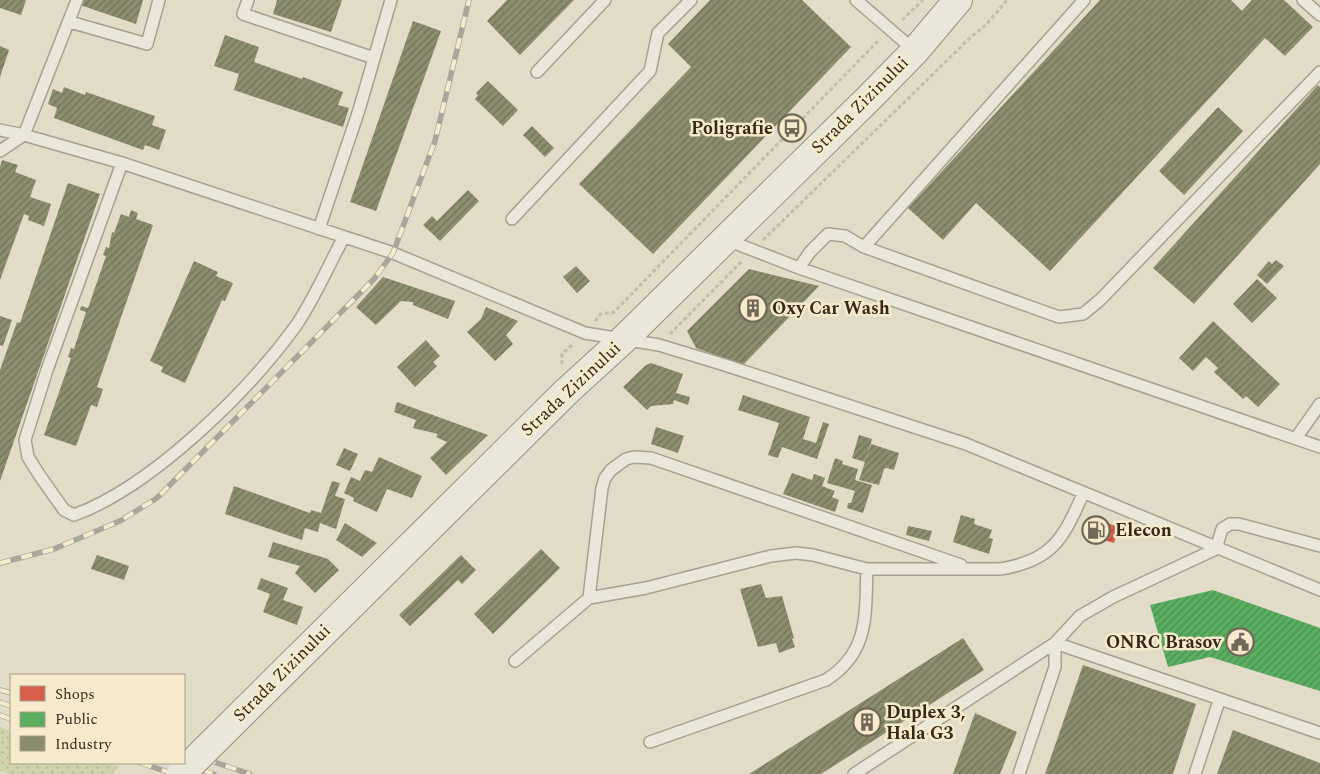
<svg xmlns="http://www.w3.org/2000/svg" width="1320" height="774" viewBox="0 0 1320 774" font-family="Spectral,serif">
	<defs>
		<pattern id="grass-dots" width="8" height="8" patternUnits="userSpaceOnUse" patternTransform="scale(1.25)"><rect width="8" height="8" fill="#d0d2aa"/><path d="M2 2h.1M6 6h.1" fill="none" stroke="#b3b492" stroke-width="1.8" stroke-linecap="round"/></pattern>
		<pattern id="shops-hatch" width="6" height="6" patternUnits="userSpaceOnUse" patternTransform="scale(1.25)"><rect width="6" height="6" fill="#d6604d"/><path d="M-1 1l2-2M0 6l6-6M5 7l2-2" fill="none" stroke="#ae4f3f"/></pattern>
		<pattern id="public-hatch" width="6" height="6" patternUnits="userSpaceOnUse" patternTransform="scale(1.25)"><rect width="6" height="6" fill="#5aae61"/><path d="M-1 1l2-2M0 6l6-6M5 7l2-2" fill="none" stroke="#4b8e4f"/></pattern>
		<pattern id="industry-hatch" width="6" height="6" patternUnits="userSpaceOnUse" patternTransform="scale(1.25)"><rect width="6" height="6" fill="#8c8c6e"/><path d="M-1 1l2-2M0 6l6-6M5 7l2-2" fill="none" stroke="#73725a"/></pattern>
	</defs>
	<rect width="100%" height="100%" fill="#e2dbc8"/>
	<path fill="url(#grass-dots)" d="M 0,727 L 11,731 L 11,763 L 105,763 L 118,767 L 112,774 L 11,774 L 0,771 Z"/>
	<path fill="url(#shops-hatch)" d="M 1088,517 L 1119,527 L 1114,543 L 1083,534 Z"/>
	<path fill="url(#public-hatch)" d="M 1213,590 L 1320,628 L 1320,691 L 1210,657 L 1168,667 L 1150,605 Z"/>
	<path fill="url(#industry-hatch)" d="M 0,0 L 26,0 L 21,15 L 0,8 Z
		M 82,0 L 143,0 L 136,24 L 80,5 Z
		M 277,0 L 342,0 L 331,32 L 273,14 Z
		M 507,0 L 574,0 L 520,55 L 487,21 Z
		M 710,0 L 802,0 L 851,47 L 653,254 L 579,184 L 691,67 L 668,44 Z
		M 1100,0 L 1231,0 L 1242,11 L 1252,0 L 1284,0 L 1313,27 L 1285,56 L 1265,38 L 1050,271 L 976,203 L 943,240 L 908,208 Z
		M 413,21 L 441,31 L 376,211 L 350,202 Z
		M 225,35 L 259,47 L 254,62 L 302,79 L 303,77 L 343,92 L 338,105 L 349,108 L 343,127 L 234,90 L 239,74 L 214,66 Z
		M 0,46 L 9,50 L 0,77 Z
		M 488,81 L 518,110 L 503,126 L 475,99 L 478,95 L 476,93 Z
		M 1318,85 L 1320,87 L 1320,164 L 1194,304 L 1153,268 Z
		M 64,87 L 85,95 L 86,92 L 155,116 L 152,125 L 166,130 L 159,150 L 145,145 L 143,150 L 54,118 L 57,108 L 48,104 L 53,89 L 62,93 Z
		M 1218,107 L 1243,131 L 1184,195 L 1159,171 Z
		M 532,126 L 554,148 L 545,157 L 523,135 Z
		M 2,160 L 18,165 L 15,172 L 36,180 L 30,197 L 51,204 L 44,226 L 28,220 L 29,216 L 24,214 L 0,280 L 0,167 Z
		M 68,183 L 100,194 L 0,481 L 0,370 L 17,322 L 20,323 Z
		M 468,190 L 479,201 L 440,241 L 423,225 L 432,216 L 437,221 Z
		M 131,210 L 138,213 L 136,219 L 153,225 L 97,387 L 103,389 L 97,407 L 91,405 L 76,446 L 44,435 L 71,358 L 68,357 L 71,348 L 74,349 L 86,312 L 80,310 L 81,306 L 88,308 L 106,256 L 103,255 L 106,247 L 109,248 L 112,232 L 114,233 L 121,214 L 129,217 Z
		M 1276,260 L 1284,266 L 1267,284 L 1257,275 L 1269,261 L 1272,264 Z
		M 194,261 L 218,272 L 216,276 L 233,283 L 225,301 L 222,300 L 185,383 L 161,372 L 163,367 L 150,361 Z
		M 576,266 L 590,281 L 577,293 L 563,277 Z
		M 749,269 L 819,286 L 743,365 L 696,348 L 687,331 Z
		M 383,277 L 455,301 L 448,319 L 413,305 L 413,302 L 401,301 L 376,325 L 356,307 Z
		M 1257,279 L 1277,298 L 1252,323 L 1233,304 Z
		M 486,307 L 518,321 L 506,335 L 513,344 L 495,361 L 467,332 L 481,319 Z
		M 0,316 L 12,320 L 3,346 L 0,345 Z
		M 1213,321 L 1280,384 L 1258,407 L 1246,396 L 1243,399 L 1214,372 L 1218,368 L 1206,357 L 1193,371 L 1179,358 Z
		M 426,340 L 440,356 L 433,362 L 437,366 L 415,387 L 397,367 Z
		M 651,363 L 683,374 L 676,393 L 690,397 L 688,405 L 674,400 L 673,404 L 651,406 L 647,410 L 623,387 L 646,365 Z
		M 743,395 L 810,417 L 803,439 L 816,443 L 823,422 L 829,424 L 817,459 L 782,447 L 778,458 L 768,455 L 779,423 L 738,410 Z
		M 397,402 L 488,435 L 446,475 L 430,458 L 447,442 L 436,437 L 438,434 L 413,428 L 416,420 L 394,412 Z
		M 656,427 L 684,436 L 678,453 L 651,444 Z
		M 859,435 L 872,439 L 865,462 L 852,458 Z
		M 871,444 L 899,453 L 894,470 L 887,468 L 884,469 L 879,485 L 859,480 Z
		M 344,448 L 358,454 L 350,471 L 336,465 Z
		M 379,457 L 422,476 L 412,498 L 387,489 L 377,512 L 353,501 L 354,498 L 344,493 L 351,477 L 360,481 L 365,470 L 372,472 Z
		M 835,458 L 843,461 L 842,464 L 858,469 L 855,480 L 872,485 L 863,513 L 847,508 L 848,503 L 851,503 L 855,491 L 827,483 Z
		M 792,473 L 812,480 L 814,474 L 825,478 L 822,486 L 835,491 L 832,497 L 839,500 L 835,512 L 783,494 Z
		M 332,481 L 340,483 L 335,496 L 345,499 L 336,529 L 320,523 L 318,532 L 305,528 L 302,540 L 225,514 L 234,486 L 310,513 L 311,510 L 321,513 Z
		M 961,515 L 975,519 L 974,524 L 992,530 L 989,538 L 993,539 L 989,554 L 953,542 Z
		M 345,523 L 377,543 L 362,557 L 336,540 Z
		M 908,526 L 932,531 L 929,541 L 906,535 Z
		M 273,542 L 328,559 L 339,570 L 315,593 L 295,573 L 300,566 L 268,557 Z
		M 541,549 L 560,568 L 493,634 L 474,614 Z
		M 97,555 L 129,566 L 124,580 L 91,569 Z
		M 461,555 L 476,570 L 462,584 L 458,580 L 410,626 L 399,615 Z
		M 261,578 L 288,588 L 283,600 L 303,607 L 297,625 L 263,612 L 270,594 L 257,589 Z
		M 761,584 L 766,598 L 782,596 L 794,638 L 792,639 L 795,647 L 779,653 L 776,643 L 758,647 L 740,589 Z
		M 963,638 L 984,670 L 821,774 L 749,774 Z
		M 1083,665 L 1196,704 L 1173,774 L 1045,774 Z
		M 975,713 L 1017,732 L 1000,774 L 953,774 Z
		M 1233,730 L 1320,763 L 1320,774 L 1217,774 Z"/>
	<g fill="none" stroke-linecap="round" stroke-linejoin="round">
		<g stroke="#a7a092" stroke-width="14">
			<path id="service" d="M 77,0 L 24,135 L 122,163 L 393,253 L 585,333 L 659,345 L 725,365 L 966,444 L 1320,590
				M 248,0 L 243,14 L 374,58
				M 856,0 L 915,51
				M 1303,0 L 1320,15
				M 70,22 L 147,44 L 159,0
				M 537,72 L 605,0
				M 0,130 L 24,135
				M 0,151 L 24,135
				M 122,163 L 47,370 L 25,440 L 28,457 L 40,476 L 64,510 L 74,515 C 151,487 247,393 295,327 C 314,300 328,266 344,237
				M 512,219 L 650,71 L 658,33 L 691,0
				M 319,229 L 359,110 L 391,0
				M 727,240 L 799,268 L 1320,447
				M 864,247 L 1084,0
				M 799,268 L 810,252 L 828,234 L 845,236 L 864,247 L 1059,317 L 1083,314 L 1100,300 L 1320,72
				M 1296,438 L 1320,404
				M 1216,549 L 1222,529 L 1230,524 L 1239,524 L 1320,546
				M 589,598 L 602,488 L 605,478 L 611,470 L 626,459 L 634,457 L 651,458 L 961,565
				M 1055,643 L 1320,733
				M 515,661 L 589,598 L 646,588 L 771,556 L 796,553 L 813,555 L 867,569 L 1000,569 C 1052,561 1063,539 1083,494
				M 650,742 L 826,680 C 870,652 865,614 867,569
				M 854,774 L 1055,643 L 1080,616 L 1113,597 L 1216,549
				M 1019,774 L 1055,667 L 1055,643
				M 1195,774 L 1219,701"/>
		</g>
		<g stroke="#968f82" stroke-width="30">
			<path id="secondary" d="M 566,392 L 623,340 L 870,97 L 915,51 L 958,0"/>
		</g>
		<path stroke="#c2bcb1" stroke-width="3" stroke-dasharray="4 2.5" stroke-linecap="butt" d="M 902,20 L 923,0
			M 763,240 L 971,37 L 986,25 L 1007,0
			M 595,321 L 601,314 L 614,312 L 880,39
			M 670,334 L 741,262
			M 562,364 L 562,354 L 574,343"/>
		<use href="#service" stroke="#eae6da" stroke-width="11"/>
		<use href="#secondary" stroke="#eae6da" stroke-width="28"/>
		<g stroke="#a9a59b" stroke-width="5.5">
			<path id="rail" d="M 0,563 L 54,549 L 120,521 L 157,498 L 374,279 L 393,253 L 435,141 L 469,0
				M 0,690 L 11,693
				M 0,702 L 11,706
				M 0,715 L 11,719
				M 184,752 L 250,774
				M 141,763 L 174,774
				M 181,763 L 214,774"/>
		</g>
		<use href="#rail" stroke="#f5ebcc" stroke-width="4" stroke-dasharray="11" stroke-linecap="butt"/>
		<g stroke="#968f82" stroke-width="30" stroke-linecap="butt">
			<path id="secondary-bridge" d="M 181,774 L 566,392"/>
		</g>
		<use href="#secondary-bridge" stroke="#eae6da" stroke-width="28"/>
	</g>
	<defs>
		<g id="bus-ring" transform="scale(1.4375)"><circle r="9.5" fill="#f5ebcc" stroke="#716758" stroke-width="1.5"/><path d="M-5-6H5V4H4V6H2V4H-2V6H-4V4H-5ZM-3.5-4V0h7V-4ZM-3.5 1.2v1.5H-2V1.2ZM2 1.2v1.5H3.5V1.2Z" fill="#716758"/></g>
		<g id="building-ring" transform="scale(1.4375)"><circle r="9.5" fill="#f5ebcc" stroke="#716758" stroke-width="1.5"/><path d="M-4-6H4V6H1V3H-1V6H-4ZM-2.5-4.3h1.7v1.8h-1.7ZM.8-4.3h1.7v1.8H.8ZM-2.5-1h1.7V.8h-1.7ZM.8-1h1.7V.8H.8Z" fill="#716758"/></g>
		<g id="fuel-ring" transform="scale(1.4375)"><circle r="9.5" fill="#f5ebcc" stroke="#716758" stroke-width="1.5"/><path d="M-5.5-6h7V0h2V4h1.3V-2.5L3-4.5l.8-.8L6-3V5H2.5V1h-1V6h-7ZM-4.2-4.7v3.2H.2V-4.7Z" fill="#716758"/></g>
		<g id="civic-ring" transform="scale(1.4375)"><circle r="9.5" fill="#f5ebcc" stroke="#716758" stroke-width="1.5"/><path d="M-.6-6.5H3V-4.5H.6V-3L4-1V1h2V6H-6V1h2V-1L-.6-3ZM-1.2 2.5V6h2.4V2.5Z" fill="#716758"/></g>
	</defs>
	<g fill-rule="evenodd">
		<use href="#bus-ring" x="792" y="128"/>
		<use href="#building-ring" x="753" y="308"/>
		<use href="#fuel-ring" x="1096" y="530"/>
		<use href="#civic-ring" x="1240" y="642"/>
		<use href="#building-ring" x="867" y="722"/>
	</g>
	<g text-anchor="middle" dominant-baseline="central" stroke-width="5" stroke-linejoin="round" paint-order="stroke">
		<g font-size="18" fill="#34281b" stroke="#f5ebcc">
			<text transform="translate(860 105) rotate(-45)">Strada Zizinului</text>
			<text transform="translate(571 389) rotate(-43)">Strada Zizinului</text>
			<text transform="translate(282 673) rotate(-45)">Strada Zizinului</text>
		</g>
		<g font-size="18" font-weight="bold" fill="#34281b" stroke="#f5ebcc" text-anchor="start">
			<text x="773" y="128" text-anchor="end">Poligrafie</text>
			<text x="772" y="308">Oxy Car Wash</text>
			<text x="1115" y="530">Elecon</text>
			<text x="1221" y="642" text-anchor="end">ONRC Brasov</text>
			<text x="886" y="712">Duplex 3,<tspan x="886" dy="21">Hala G3</tspan></text>
		</g>
	</g>
	<rect x="10" y="674" width="175" height="90" fill="#f5ebcc" stroke="#a89d85"/>
	<rect x="20" y="686" width="25" height="15" fill="#d6604d" stroke="#a89d85"/>
	<text x="55" y="699" font-size="15" fill="#34281b">Shops</text>
	<rect x="20" y="712" width="25" height="15" fill="#5aae61" stroke="#a89d85"/>
	<text x="55" y="724" font-size="15" fill="#34281b">Public</text>
	<rect x="20" y="736" width="25" height="15" fill="#8c8c6e" stroke="#a89d85"/>
	<text x="55" y="749" font-size="15" fill="#34281b">Industry</text>
</svg>
